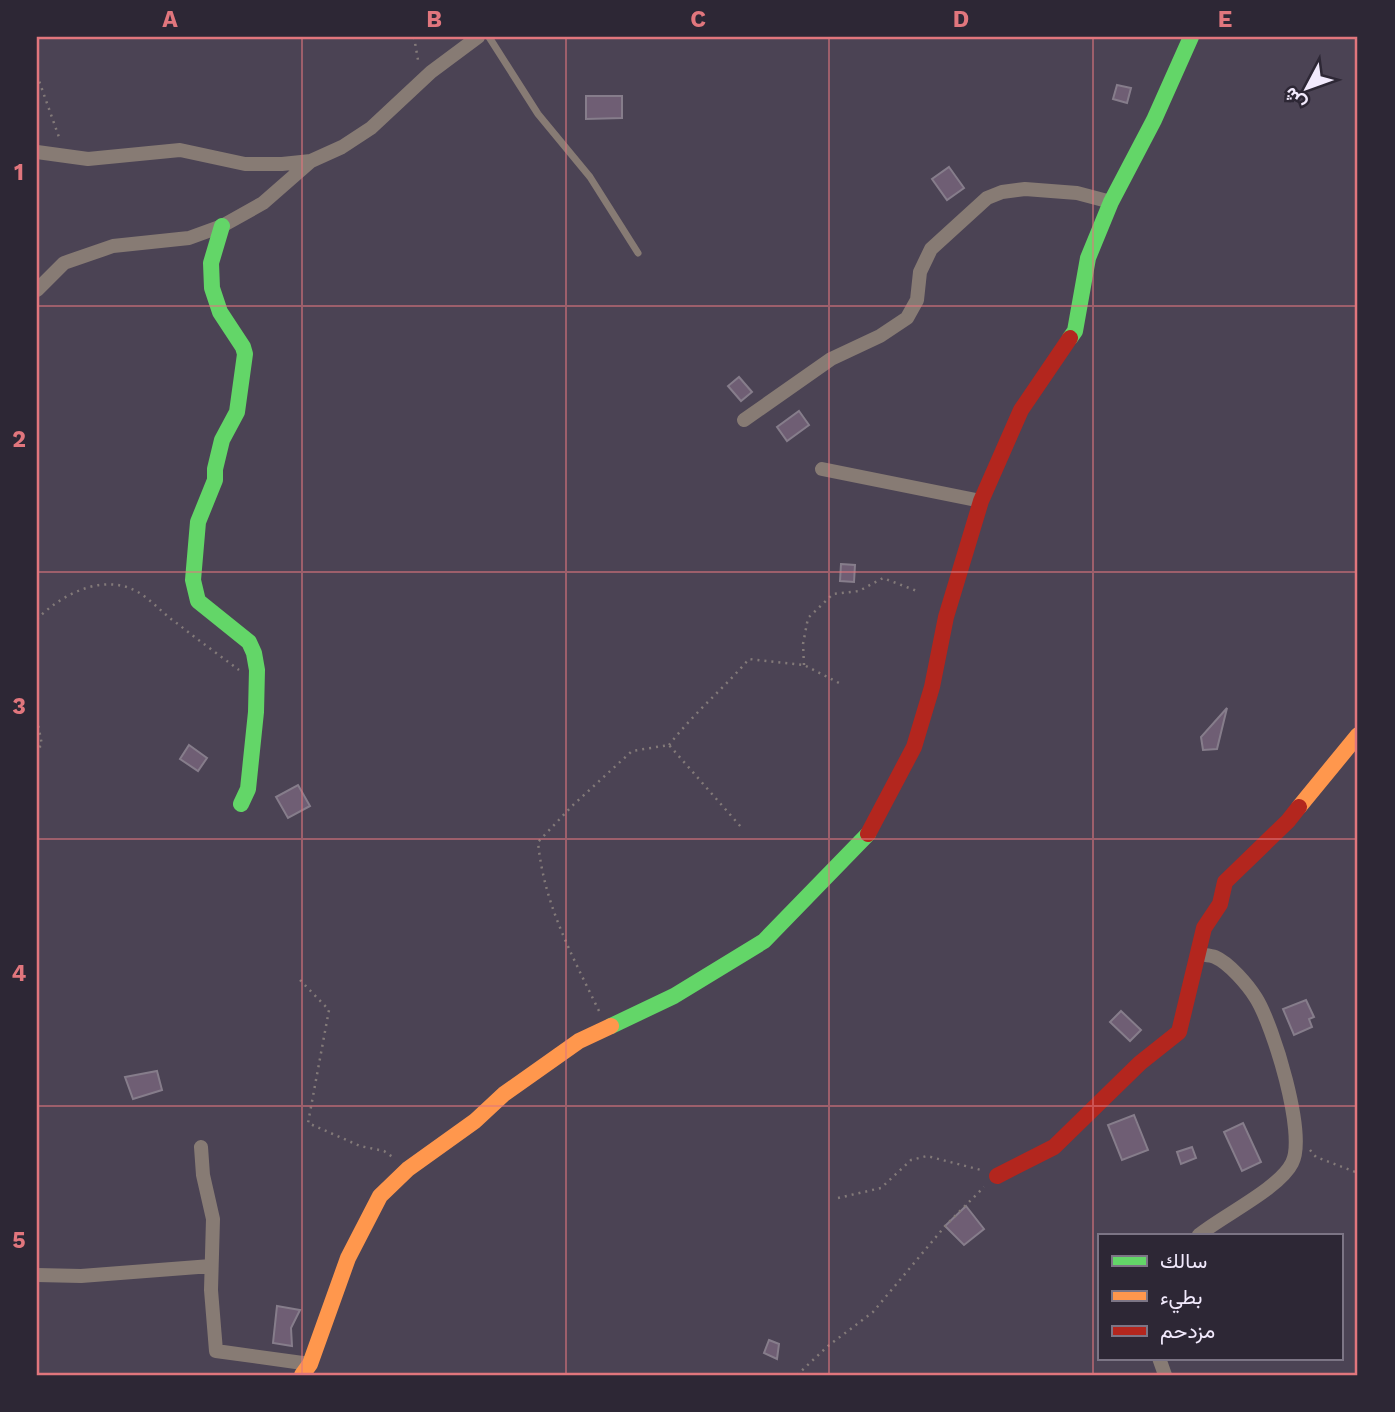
<svg xmlns="http://www.w3.org/2000/svg" width="1395" height="1412" viewBox="0 0 1395 1412" font-family="'Work Sans',Vazirmatn,sans-serif">
	<rect width="100%" height="100%" fill="#4b4354"/>
	<path fill="#6f5e74" stroke="#867d8b" stroke-width="2" d="M 1117,85 L 1131,88 L 1127,103 L 1113,99 Z
		M 586,96 L 622,96 L 622,118 L 586,119 Z
		M 949,167 L 964,188 L 947,200 L 932,179 Z
		M 739,377 L 752,392 L 741,401 L 728,386 Z
		M 799,411 L 809,425 L 787,441 L 777,427 Z
		M 841,564 L 855,565 L 854,582 L 840,581 Z
		M 1227,708 L 1217,749 L 1203,750 L 1201,737 Z
		M 189,745 L 207,758 L 198,771 L 180,759 Z
		M 298,785 L 310,806 L 288,818 L 276,797 Z
		M 1306,1000 L 1314,1017 L 1309,1019 L 1312,1027 L 1294,1035 L 1283,1009 Z
		M 1121,1011 L 1141,1030 L 1130,1041 L 1110,1022 Z
		M 157,1071 L 162,1090 L 133,1099 L 125,1077 Z
		M 1134,1115 L 1148,1150 L 1122,1160 L 1108,1125 Z
		M 1243,1123 L 1261,1162 L 1242,1171 L 1224,1132 Z
		M 1192,1147 L 1196,1158 L 1181,1164 L 1177,1152 Z
		M 966,1206 L 984,1229 L 964,1245 L 945,1226 Z
		M 277,1306 L 300,1310 L 291,1328 L 292,1346 L 273,1343 Z
		M 769,1340 L 779,1344 L 777,1359 L 764,1353 Z"/>
	<g fill="none" stroke-linecap="round" stroke-linejoin="round">
		<path stroke="#837a79" stroke-width="2.5" stroke-dasharray="2 5" stroke-linecap="butt" d="M 414,37 L 418,60 L 420,63
			M 37,75 L 60,140
			M 37,619 C 64,592 109,570 144,596 C 156,605 166,616 178,624 C 198,640 219,655 239,670
			M 804,665 L 803,644 L 808,618 L 833,594 L 859,591 L 883,578 L 917,591
			M 37,719 L 42,745 L 37,749
			M 669,745 C 693,714 723,689 749,659 L 804,665 L 839,683
			M 300,980 L 329,1010 L 308,1123 L 360,1146 L 384,1151 L 394,1158
			M 599,1011 C 572,955 544,905 538,842 L 572,806 L 632,751 L 669,745 L 741,827
			M 1310,1150 L 1316,1157 L 1358,1173
			M 838,1198 L 881,1188 L 911,1160 L 927,1156 L 981,1170
			M 381,1374 L 382,1375
			M 797,1375 L 828,1346 L 873,1312 L 946,1225 L 984,1187"/>
		<path stroke="#877b74" stroke-width="7" d="M 489,37 L 538,114 L 590,177 L 638,253"/>
		<path stroke="#877b74" stroke-width="14" d="M 37,152 L 88,159 L 180,150 L 245,164 L 282,164 L 311,161
			M 37,290 L 64,263 L 113,246 L 189,238 L 222,226 L 263,203 L 311,161 L 342,147 L 371,128 L 431,72 L 478,37
			M 744,420 L 831,359 L 880,336 L 907,318 L 917,300 L 920,272 L 931,249 L 987,198 L 1002,192 L 1025,189 L 1077,193 L 1111,202
			M 822,469 L 981,501
			M 1199,954 C 1203,955 1210,955 1215,957 C 1229,963 1248,985 1256,998 C 1273,1025 1307,1135 1292,1163 C 1280,1188 1222,1216 1199,1235
			M 201,1147 L 203,1175 L 213,1219 L 211,1290 L 216,1351 L 310,1364
			M 37,1275 L 81,1276 L 211,1266
			M 1159,1358 L 1165,1375"/>
		<path stroke="#63d668" stroke-width="16" d="M 222,226 L 211,263 L 212,288 L 220,312 L 243,347 L 245,354 L 237,412 L 222,440 L 215,469 L 215,480 L 198,522 L 193,580 L 198,601 L 249,642 L 254,653 L 257,670 L 256,712 L 248,789 L 241,804
			M 1070,338 L 1075,331 L 1088,258 L 1111,202 L 1154,120 L 1191,37
			M 611,1026 L 674,996 L 764,941 L 868,834"/>
		<path stroke="#ff974d" stroke-width="16" d="M 1299,807 L 1358,735
			M 302,1375 L 310,1364 L 348,1258 L 380,1196 L 408,1169 L 475,1121 L 504,1094 L 579,1041 L 611,1026"/>
		<path stroke="#b3261e" stroke-width="16" d="M 868,834 L 914,747 L 932,687 L 946,617 L 981,501 L 1021,410 L 1070,338
			M 997,1176 L 1054,1147 L 1140,1063 L 1179,1032 L 1204,928 L 1220,904 L 1225,882 L 1288,821 L 1299,807"/>
	</g>
	<path fill="none" stroke="#e1767d" stroke-width="2" stroke-opacity="0.55" d="M 302,37 L 302,1375M 566,37 L 566,1375M 829,37 L 829,1375M 1093,37 L 1093,1375M 37,306 L 1358,306M 37,572 L 1358,572M 37,839 L 1358,839M 37,1106 L 1358,1106"/>
	<rect width="1395" height="1412" fill="none" stroke="#2d2735" stroke-width="77"/>
	<rect x="1098" y="1234" width="245" height="126" fill="#2d2735" stroke="#7c7585" stroke-width="2"/>
	<rect x="1112" y="1256" width="35" height="10" fill="#63d668" stroke="#7c7585" stroke-width="2"/>
	<text x="1160" y="1268" font-size="21" fill="#f2eafd">سالك</text>
	<rect x="1112" y="1291" width="35" height="10" fill="#ff974d" stroke="#7c7585" stroke-width="2"/>
	<text x="1160" y="1304" font-size="21" fill="#f2eafd">بطيء</text>
	<rect x="1112" y="1326" width="35" height="10" fill="#b3261e" stroke="#7c7585" stroke-width="2"/>
	<text x="1160" y="1338" font-size="21" fill="#f2eafd">مزدحم</text>
	<g transform="translate(1307 88) rotate(229)" stroke="#2d2735" stroke-width="5" paint-order="stroke">
	<path d="M0-5L12 26L0 18L-12 26Z" fill="#f2eafd"/>
	<text y="-10" font-size="19" font-weight="bold" text-anchor="middle" fill="#f2eafd">ش</text>
	</g>
	<rect x="38" y="38" width="1318" height="1336" fill="none" stroke="#e1767d" stroke-width="2.5"/>
	<g font-size="23" text-anchor="middle" font-weight="bold" fill="#e1767d">
		<text x="170" y="27">A</text>
		<text x="434" y="27">B</text>
		<text x="698" y="27">C</text>
		<text x="961" y="27">D</text>
		<text x="1225" y="27">E</text>
		<text x="19" y="180">1</text>
		<text x="19" y="447">2</text>
		<text x="19" y="714">3</text>
		<text x="19" y="981">4</text>
		<text x="19" y="1248">5</text>
	</g>
</svg>
